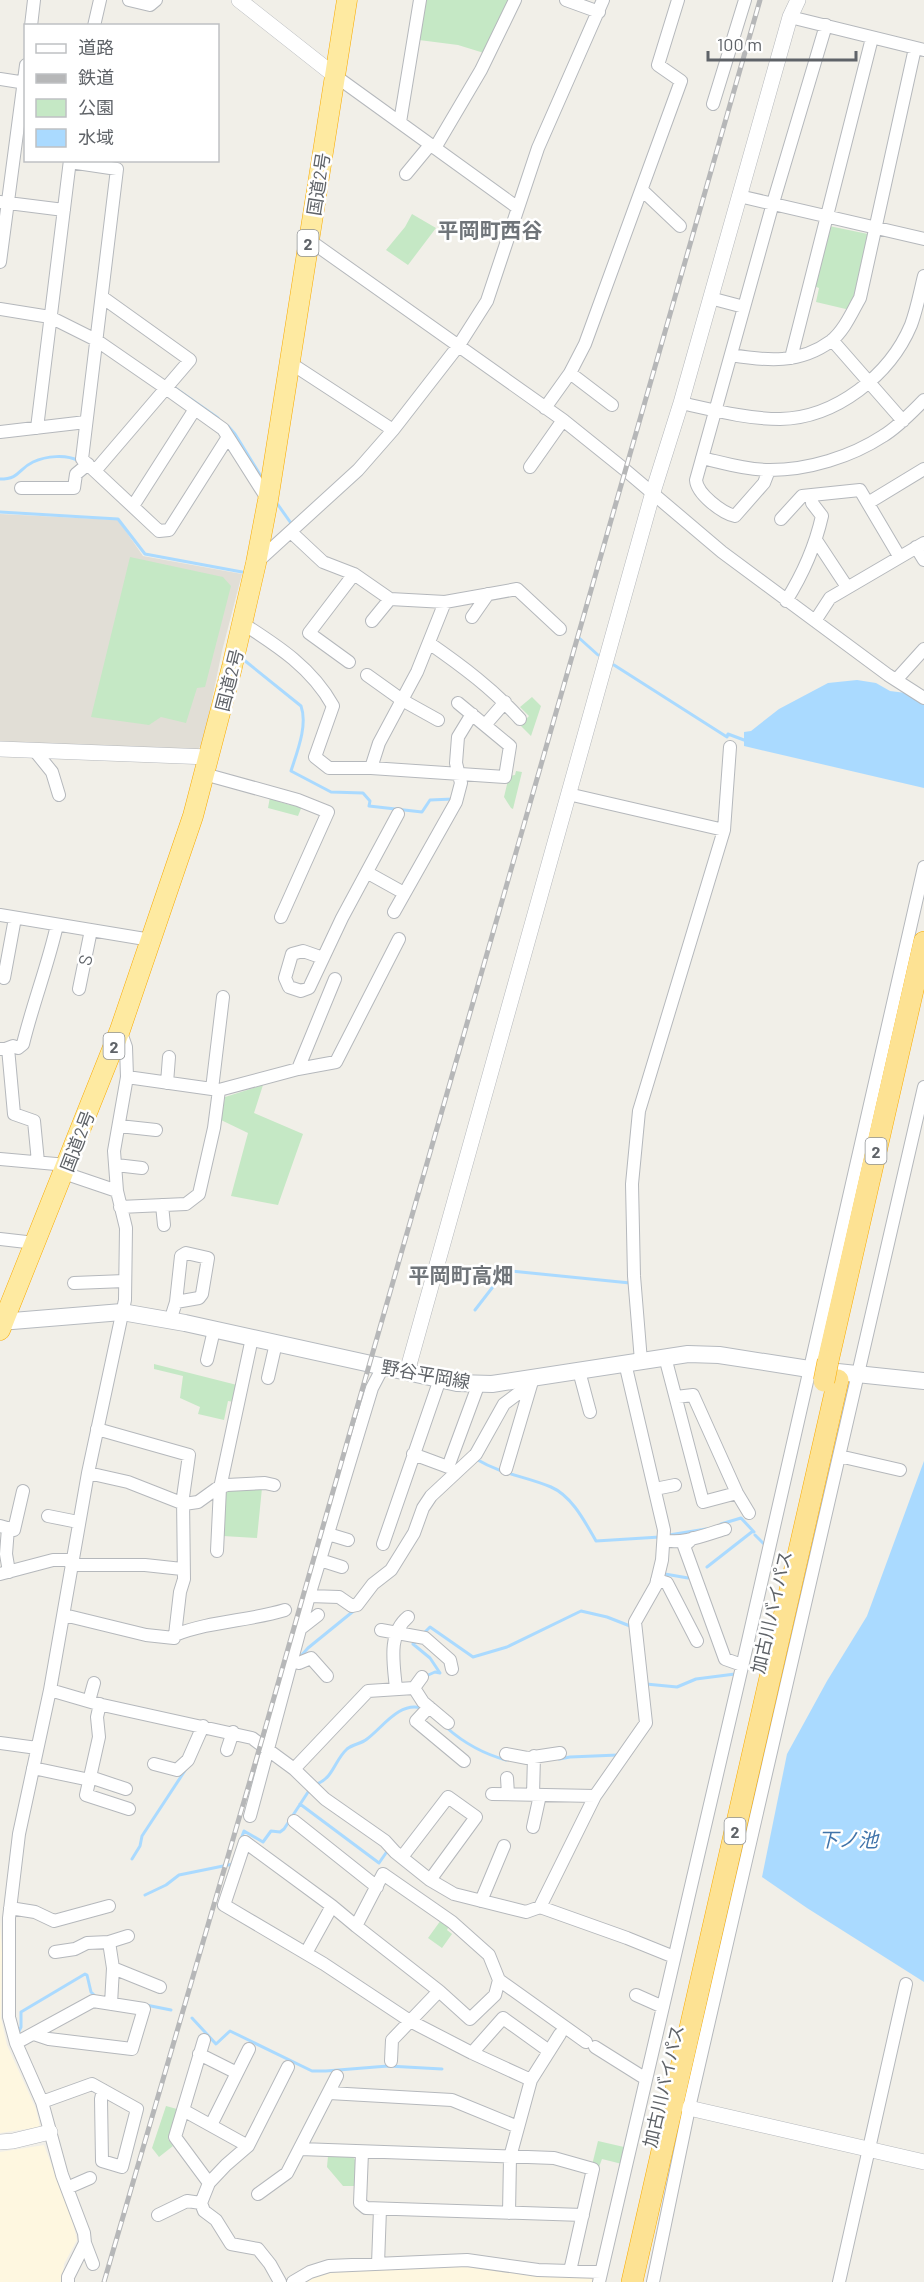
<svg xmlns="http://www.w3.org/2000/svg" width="924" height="2282" viewBox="0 0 924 2282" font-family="Barlow,'Noto Sans JP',sans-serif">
	<rect width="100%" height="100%" fill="#f1efe8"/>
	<path fill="#fef7e0" d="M 0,1920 L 2,1953 L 1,2018 L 7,2045 L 36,2109 L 40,2127 L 0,2133 Z
		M 44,2145 L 72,2219 L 77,2240 L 64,2264 L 62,2282 L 0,2282 L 0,2152 Z
		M 449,2266 L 591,2277 L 595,2282 L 304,2282 L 324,2273 Z"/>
	<path fill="#e1ded6" d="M 0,514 L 118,520 L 143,556 L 242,574 L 222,651 L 203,743 L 196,752 L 0,744 Z"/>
	<path fill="#c5e8c5" d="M 425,0 L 511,0 L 484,53 L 458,45 L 419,40 Z
		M 412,214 L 436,228 L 408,265 L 386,250 L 405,227 Z
		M 829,226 L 868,234 L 855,298 L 850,310 L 816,302 L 819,288 L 814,286 Z
		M 130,557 L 223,577 L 231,586 L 205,687 L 197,688 L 186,723 L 161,717 L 149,725 L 91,717 Z
		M 532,697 L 541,706 L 531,736 L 520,725 L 529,716 L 520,707 Z
		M 516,771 L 522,772 L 513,809 L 511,808 L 504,797 L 509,776 L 515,775 Z
		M 270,797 L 281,798 L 280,802 L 290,805 L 291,802 L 302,806 L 298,816 L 268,808 Z
		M 263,1085 L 254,1113 L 303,1134 L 278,1205 L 231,1196 L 248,1133 L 221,1120 L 225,1097 Z
		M 154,1364 L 237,1385 L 234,1402 L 228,1401 L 224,1420 L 198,1414 L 200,1407 L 180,1398 L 183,1376 L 154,1369 Z
		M 262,1488 L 257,1538 L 223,1536 L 224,1492 L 227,1489 Z
		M 441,1920 L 449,1926 L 447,1930 L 452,1934 L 442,1948 L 428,1938 Z
		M 166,2106 L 177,2109 L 170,2137 L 168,2139 L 173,2146 L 159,2157 L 152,2148 Z
		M 598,2141 L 624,2147 L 625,2149 L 622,2164 L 602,2159 L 599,2167 L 592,2165 Z
		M 328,2156 L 353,2157 L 357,2163 L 356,2186 L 343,2186 L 327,2167 Z"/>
	<path fill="#aadaff" d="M 857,680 L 876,683 L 890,691 L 906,693 L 924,705 L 924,788 L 744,746 L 744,732 L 751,731 L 779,709 L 828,683 Z
		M 924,1461 L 924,1982 L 807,1908 L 762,1877 L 787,1754 L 827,1681 L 867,1616 Z"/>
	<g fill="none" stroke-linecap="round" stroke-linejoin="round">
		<path stroke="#aadaff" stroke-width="3" d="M 175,388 L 218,418
			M 228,426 L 235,434 L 264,481
			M 0,479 C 20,479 18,469 33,462 C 46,456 66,454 79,461
			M 276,502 L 293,526
			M 0,512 L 118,519 L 145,554 L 242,572
			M 578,637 L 598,655
			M 244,660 L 301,706 C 308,725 297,752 291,771 L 331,792 L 363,793 L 370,801 L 369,806 L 422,812 L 430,800 L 453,799
			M 614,665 L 727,737 L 728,734 L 744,740
			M 475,1310 L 492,1288 L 511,1271 L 630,1283
			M 476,1459 C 503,1475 525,1476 551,1487 C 572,1496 585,1522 596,1541 L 660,1537
			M 721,1524 L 741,1518 L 754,1532
			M 669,1535 L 706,1529
			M 755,1535 L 764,1544
			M 707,1567 L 753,1531
			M 665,1574 L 688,1578
			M 423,1634 L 430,1627 L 473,1657 L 507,1647 L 581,1611 L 607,1617 L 630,1626
			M 417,1641 L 413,1644 L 430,1658 L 440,1673 L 435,1672 L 426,1676
			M 300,1657 L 308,1648 L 356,1609
			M 646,1684 L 677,1687 L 696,1679 L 735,1674
			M 447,1728 C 464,1743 484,1754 506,1760
			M 559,1759 L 570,1757 L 618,1755
			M 317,1784 C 334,1777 334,1761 347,1749 C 353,1744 361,1744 367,1739 C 383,1727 399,1702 421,1708
			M 300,1804 L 379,1863 L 388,1850
			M 241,1839 L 244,1831 L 263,1842 L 271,1831 L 280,1832 L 284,1829 L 310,1789
			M 132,1859 L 140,1846 L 142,1836 L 186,1769
			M 145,1895 L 166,1885 L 179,1875 L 233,1864 L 233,1862
			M 146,2005 L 171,2010
			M 192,2018 L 216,2044 L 230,2031 L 312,2071 L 326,2071 L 388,2066 L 442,2069
			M 18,2033 L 21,2027 L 21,2012 L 85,1974 L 87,1975 L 91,1992 L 96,1997"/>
		<g stroke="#b5b8bc" stroke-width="14">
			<path id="minor" d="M 129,0 L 150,5 L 156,0
				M 566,0 L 599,12
				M 790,17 L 924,50
				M 31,26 L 34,0
				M 94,26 L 100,0
				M 334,75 L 518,208
				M 0,79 L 26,83
				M 713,104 L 745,0
				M 400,122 L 420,0
				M 435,148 L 481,70 L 515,0
				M 70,162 L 117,169 L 82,459 L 159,531 L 169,530 L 228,437
				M 406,174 L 430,145
				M 642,190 L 680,226
				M 739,196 L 924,239
				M 0,202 L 64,210
				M 309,240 L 563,420 L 624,469 L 722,552 L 888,675 L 924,698
				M 0,262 L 26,65
				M 710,298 L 744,307
				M 0,309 L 50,317 L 96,340 L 167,389 L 223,429 L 268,500
				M 832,340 L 903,421
				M 731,355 C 767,361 800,364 831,341 C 844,331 852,312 860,298 L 915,48
				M 791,358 L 872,38
				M 289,367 L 298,368 L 393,430
				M 570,373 L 612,405
				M 681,403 C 713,410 747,419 780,419 C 836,418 890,375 911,325 C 917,309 920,292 924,276
				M 545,408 L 570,373 L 585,344 L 681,81 L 658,65 L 678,0
				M 37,428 L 70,160
				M 0,432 L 86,422
				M 702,458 C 724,463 747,470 770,470 C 808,470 851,457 883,436 C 898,427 911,413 924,400
				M 530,467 L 563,420
				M 769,470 L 764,483 L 735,516 C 722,513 697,494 696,480 L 773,203 L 826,25
				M 95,471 L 190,360 L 102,297
				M 21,488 L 74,488 L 76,474 L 88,464
				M 868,503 L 924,469
				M 133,506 L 195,409
				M 781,519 L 802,496 L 860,490 L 899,556
				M 292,533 L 323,562 L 354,574 L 390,599 L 445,602 L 517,589 L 560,629
				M 816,540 L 847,587
				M 916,547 L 924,560
				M 256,563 L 358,470 L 393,430 L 459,345 L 487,301 L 538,148 L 603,0
				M 786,601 C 803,574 815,547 822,516 L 812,503 L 812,495
				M 472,617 L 488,594
				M 372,621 L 390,599
				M 815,621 L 830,598 L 924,543
				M 242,623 C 278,646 312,668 333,706 L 315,757 L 329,768 L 371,768 L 505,777 L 510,746 L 458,703
				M 429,643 C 462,666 493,689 520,719
				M 349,662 L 309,633 L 354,574
				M 367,675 L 402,700 L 438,720
				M 896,680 L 924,649
				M 485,725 L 505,702
				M 35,751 L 52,772 L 59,795
				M 371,768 L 379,743 L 417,672 L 445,602
				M 204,774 L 298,800 L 328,812 L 281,917
				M 568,794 L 724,830
				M 368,873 L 404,893
				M 394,912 L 456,802 L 461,783 L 456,763 L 458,737 L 472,714
				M 0,915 L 151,940
				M 323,958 L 303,951 L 292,954 L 285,978 L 289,987 L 301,991 L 309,988 L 342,918 L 398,814
				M 4,978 L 15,918
				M 79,989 L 91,930
				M 8,1048 L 14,1114 L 34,1121 L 38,1162
				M 0,1049 L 5,1049 L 13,1046 L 18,1048 L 23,1044 C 33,1003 48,965 57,925
				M 298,1069 L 335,979
				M 127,1077 L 219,1090 L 298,1069 L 336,1062 L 399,939
				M 167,1083 L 169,1057
				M 212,1089 L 223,997
				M 119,1126 L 156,1130
				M 0,1159 L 67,1165
				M 116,1165 L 142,1168
				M 64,1173 L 117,1191
				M 162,1205 L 164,1225
				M 120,1207 L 186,1204 L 199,1194 L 214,1128 L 219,1090
				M 0,1239 L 35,1243
				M 74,1283 L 125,1281
				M 170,1321 L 176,1302 L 181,1256 L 186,1253 L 208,1258 L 202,1294 L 199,1298 L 176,1302
				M 665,1357 L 703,1502 L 737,1493
				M 207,1360 L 214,1330
				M 641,1361 L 634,1276 L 632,1184 L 639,1111 L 724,830 L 730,747
				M 579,1371 L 590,1412
				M 268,1378 L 276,1343
				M 676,1397 L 693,1395 L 737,1493 L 749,1513
				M 413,1454 L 448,1467 L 479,1383
				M 839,1456 L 900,1470
				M 88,1473 L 128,1482 L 184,1504 L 198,1502 L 216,1489 L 227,1485 L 265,1483 L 274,1485
				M 655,1489 L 675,1485
				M 48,1516 L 78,1522
				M 0,1526 L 14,1530 L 23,1491
				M 8,1528 L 6,1554 L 9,1572
				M 328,1534 L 348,1540
				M 693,1538 L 684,1546 L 725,1659 L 742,1665
				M 664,1540 C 682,1545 707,1534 725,1529
				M 383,1544 L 440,1379
				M 217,1551 L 220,1488 L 252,1338
				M 320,1560 L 342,1567
				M 71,1565 L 145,1565 L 182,1569
				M 0,1574 L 53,1560 L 71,1560
				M 657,1580 L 667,1583 L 697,1641
				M 309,1596 L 339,1597 L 352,1606 L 357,1605 L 373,1584 L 391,1570 L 414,1533 L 423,1508 L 431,1496 L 476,1454 L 504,1404 L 524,1389 L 533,1378 L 506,1469
				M 64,1615 L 146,1635 L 174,1638 L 175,1635 L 180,1592 L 184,1579 L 183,1497 L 189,1455 L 97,1429
				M 300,1629 L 318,1615
				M 381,1630 L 425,1638 L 450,1660 L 452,1669
				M 175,1635 C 210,1621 249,1621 285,1610
				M 292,1661 L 299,1663 L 311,1658 L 327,1676
				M 414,1688 L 422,1677
				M 396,1689 C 394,1665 387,1634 408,1617
				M 50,1690 L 98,1704 L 252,1738 L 294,1769 L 325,1799 L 385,1841 L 395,1852 L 430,1880 L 454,1894 L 526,1912 L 540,1907 L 595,1796 L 646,1723 L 635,1622 L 656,1585 L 662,1560 L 664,1530 L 625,1363
				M 89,1701 L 94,1683
				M 100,1704 L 97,1717 L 99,1737 L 86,1795 L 129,1809
				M 429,1707 L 416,1721 L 464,1761
				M 0,1743 L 37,1748
				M 227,1750 L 233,1732
				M 506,1754 L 527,1758 L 560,1753
				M 154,1764 L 177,1770 L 188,1760 L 203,1726
				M 33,1768 L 90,1780
				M 294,1769 L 368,1691 L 414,1688 L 423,1702 L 448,1723
				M 90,1777 L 126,1789
				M 507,1778 L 508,1794
				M 492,1794 L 595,1796
				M 533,1795 L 534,1756
				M 250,1816 L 309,1596 L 372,1388 L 383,1367
				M 294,1821 L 377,1887
				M 533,1827 L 540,1795
				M 402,1857 L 448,1797 L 476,1817 L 430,1880
				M 481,1901 L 504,1846
				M 540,1907 L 627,1938 L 674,1957
				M 10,1908 L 35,1912 L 54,1921 L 109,1906
				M 356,1926 L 332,1906 L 245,1842 L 224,1905 L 324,1964 L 410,2021 L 472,2053 L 531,2080
				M 109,1942 L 113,1968 L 111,2004
				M 55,1952 L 75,1949 L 87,1943 L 109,1942 L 128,1936
				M 306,1953 L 332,1906
				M 113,1968 L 160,1987
				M 499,1980 L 495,1995 L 470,2019 L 439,1991 L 356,1926 L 383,1874 L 452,1922 L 489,1955 L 499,1980 L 586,2042
				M 636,1995 L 663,2007
				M 204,2040 L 175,2137 L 209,2183
				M 16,2043 L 93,2001 L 144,2009 L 132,2049 L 49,2039 L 34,2034
				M 595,2047 L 646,2079
				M 472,2053 L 503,2018 L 549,2051
				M 199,2054 L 237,2073
				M 391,2061 L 392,2040 L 439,1991
				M 329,2093 L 452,2100 L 518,2127
				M 42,2102 L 92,2084 L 137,2109 L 122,2167 L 102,2161 L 101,2099 L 103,2090
				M 183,2110 L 248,2146
				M 211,2125 L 249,2049
				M 300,2149 L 554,2158 L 593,2169 L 570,2271
				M 362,2152 L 360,2203 L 366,2208 L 583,2215
				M 67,2188 L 90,2178
				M 258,2194 L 287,2173 L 337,2076
				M 509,2213 L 510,2157 L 531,2080 L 560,2034
				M 158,2215 L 187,2201 L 201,2203
				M 85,2243 L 93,2264
				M 378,2264 L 380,2209
				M 68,2282 L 68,2277 L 85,2243 L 84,2233 L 62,2175 L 42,2102 L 16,2043 L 9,2017 L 9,1918 L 19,1834 L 50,1690 L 88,1473 L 125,1300 L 126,1228 L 117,1191 L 114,1151 L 127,1077 L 126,1047 L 120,1030
				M 280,2282 L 270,2264 L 258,2249 L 231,2244 L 216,2220 L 204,2211 L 201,2203 L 209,2183 L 226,2165 L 248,2146 L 288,2067
				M 293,2282 L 310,2272 L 329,2266 L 467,2260 L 538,2270 L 601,2272
				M 599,2282 L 748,1641 L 924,867
				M 653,2282 L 689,2108 L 924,1087
				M 839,2282 L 906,1984"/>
		</g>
		<g stroke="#b5b8bc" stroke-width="16">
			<path id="tertiary" d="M 239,0 L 334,75
				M 0,749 L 209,757
				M 407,1372 L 653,492 L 681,403 L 790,17 L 798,0
				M 689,2108 L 924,2162
				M 0,2142 L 13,2141 L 50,2132"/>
		</g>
		<g stroke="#b6babf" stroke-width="18">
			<path id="secondary" d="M 0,1322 L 122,1312 L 185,1323 L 457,1383 L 492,1384 L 688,1354 L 719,1355 L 809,1369 L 924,1381"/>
		</g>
		<g stroke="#f9ab00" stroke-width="21">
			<path id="trunk" d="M 0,1330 L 120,1030 L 193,816 L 232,667 L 256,563 L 268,500 L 347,0"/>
		</g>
		<g stroke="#f9ab00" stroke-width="22">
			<path id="motorway" d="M 828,1361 L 924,942
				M 632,2282 L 838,1380"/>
		</g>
		<use href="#minor" stroke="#fff" stroke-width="12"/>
		<use href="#tertiary" stroke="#fff" stroke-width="15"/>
		<use href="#secondary" stroke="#fff" stroke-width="16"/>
		<use href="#trunk" stroke="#feeaa1" stroke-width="20"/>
		<use href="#motorway" stroke="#fde293" stroke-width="21"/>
		<g stroke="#b6b7b8" stroke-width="5">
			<path id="rail" d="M 104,2282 L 261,1743 L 760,0"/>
		</g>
		<use href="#rail" stroke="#fff" stroke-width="3" stroke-dasharray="9" stroke-linecap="butt"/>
		<g stroke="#f9ab00" stroke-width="22" stroke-linecap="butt">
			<path id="motorway-bridge" d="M 824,1381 L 828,1361"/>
		</g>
		<use href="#motorway-bridge" stroke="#fde293" stroke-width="21"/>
	</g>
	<g text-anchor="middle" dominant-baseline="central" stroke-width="5" stroke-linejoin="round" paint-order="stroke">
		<g fill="#fff" stroke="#8f9295" stroke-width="1.5">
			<rect x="297.5" y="230" width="21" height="26" rx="4.5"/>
			<rect x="103.5" y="1033" width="21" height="26" rx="4.5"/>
			<rect x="865.5" y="1138" width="21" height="26" rx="4.5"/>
			<rect x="724.5" y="1818" width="21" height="26" rx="4.5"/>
		</g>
		<g font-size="16" font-weight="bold" fill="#5f6368">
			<text x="308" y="243">2</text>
			<text x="114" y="1046">2</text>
			<text x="876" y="1151">2</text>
			<text x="735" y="1831">2</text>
		</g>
		<g font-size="18" fill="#5f6368" stroke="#fff">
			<text transform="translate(318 184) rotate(-81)">国道2号</text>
			<text transform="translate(229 680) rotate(-76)">国道2号</text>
			<text transform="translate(85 960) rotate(-79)">S</text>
			<text transform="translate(77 1141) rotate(-69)">国道2号</text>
			<text transform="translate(426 1374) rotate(10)">野谷平岡線</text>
			<text transform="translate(771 1612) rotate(-77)">加古川バイパス</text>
			<text transform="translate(663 2086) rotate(-77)">加古川バイパス</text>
		</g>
		<g font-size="20" font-style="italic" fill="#4174aa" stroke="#fff">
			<text x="848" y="1839">下ノ池</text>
		</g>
		<g font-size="21" font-weight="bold" fill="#70757a" stroke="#fff">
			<text x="490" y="229">平岡町西谷</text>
			<text x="461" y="1274">平岡町高畑</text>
		</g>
	</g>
	<rect x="24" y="24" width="195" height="138" fill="#ffffff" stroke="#bfc1c3" stroke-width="1.5"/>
	<rect x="36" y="44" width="30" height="9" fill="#ffffff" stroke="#bfc1c3" stroke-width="1.5"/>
	<text x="78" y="54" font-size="18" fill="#5f6368">道路</text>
	<rect x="36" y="74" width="30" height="9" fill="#b6b7b8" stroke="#bfc1c3" stroke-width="1.5"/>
	<text x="78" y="84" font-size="18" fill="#5f6368">鉄道</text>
	<rect x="36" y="99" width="30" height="18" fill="#c5e8c5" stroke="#bfc1c3" stroke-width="1.5"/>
	<text x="78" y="114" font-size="18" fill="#5f6368">公園</text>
	<rect x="36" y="129" width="30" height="18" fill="#aadaff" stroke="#bfc1c3" stroke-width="1.5"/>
	<text x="78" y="144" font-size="18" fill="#5f6368">水域</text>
	<path d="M708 51v9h148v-9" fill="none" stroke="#5f6368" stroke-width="3"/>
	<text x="717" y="51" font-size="18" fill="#5f6368" stroke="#ffffff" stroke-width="4.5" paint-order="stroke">100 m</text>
</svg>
